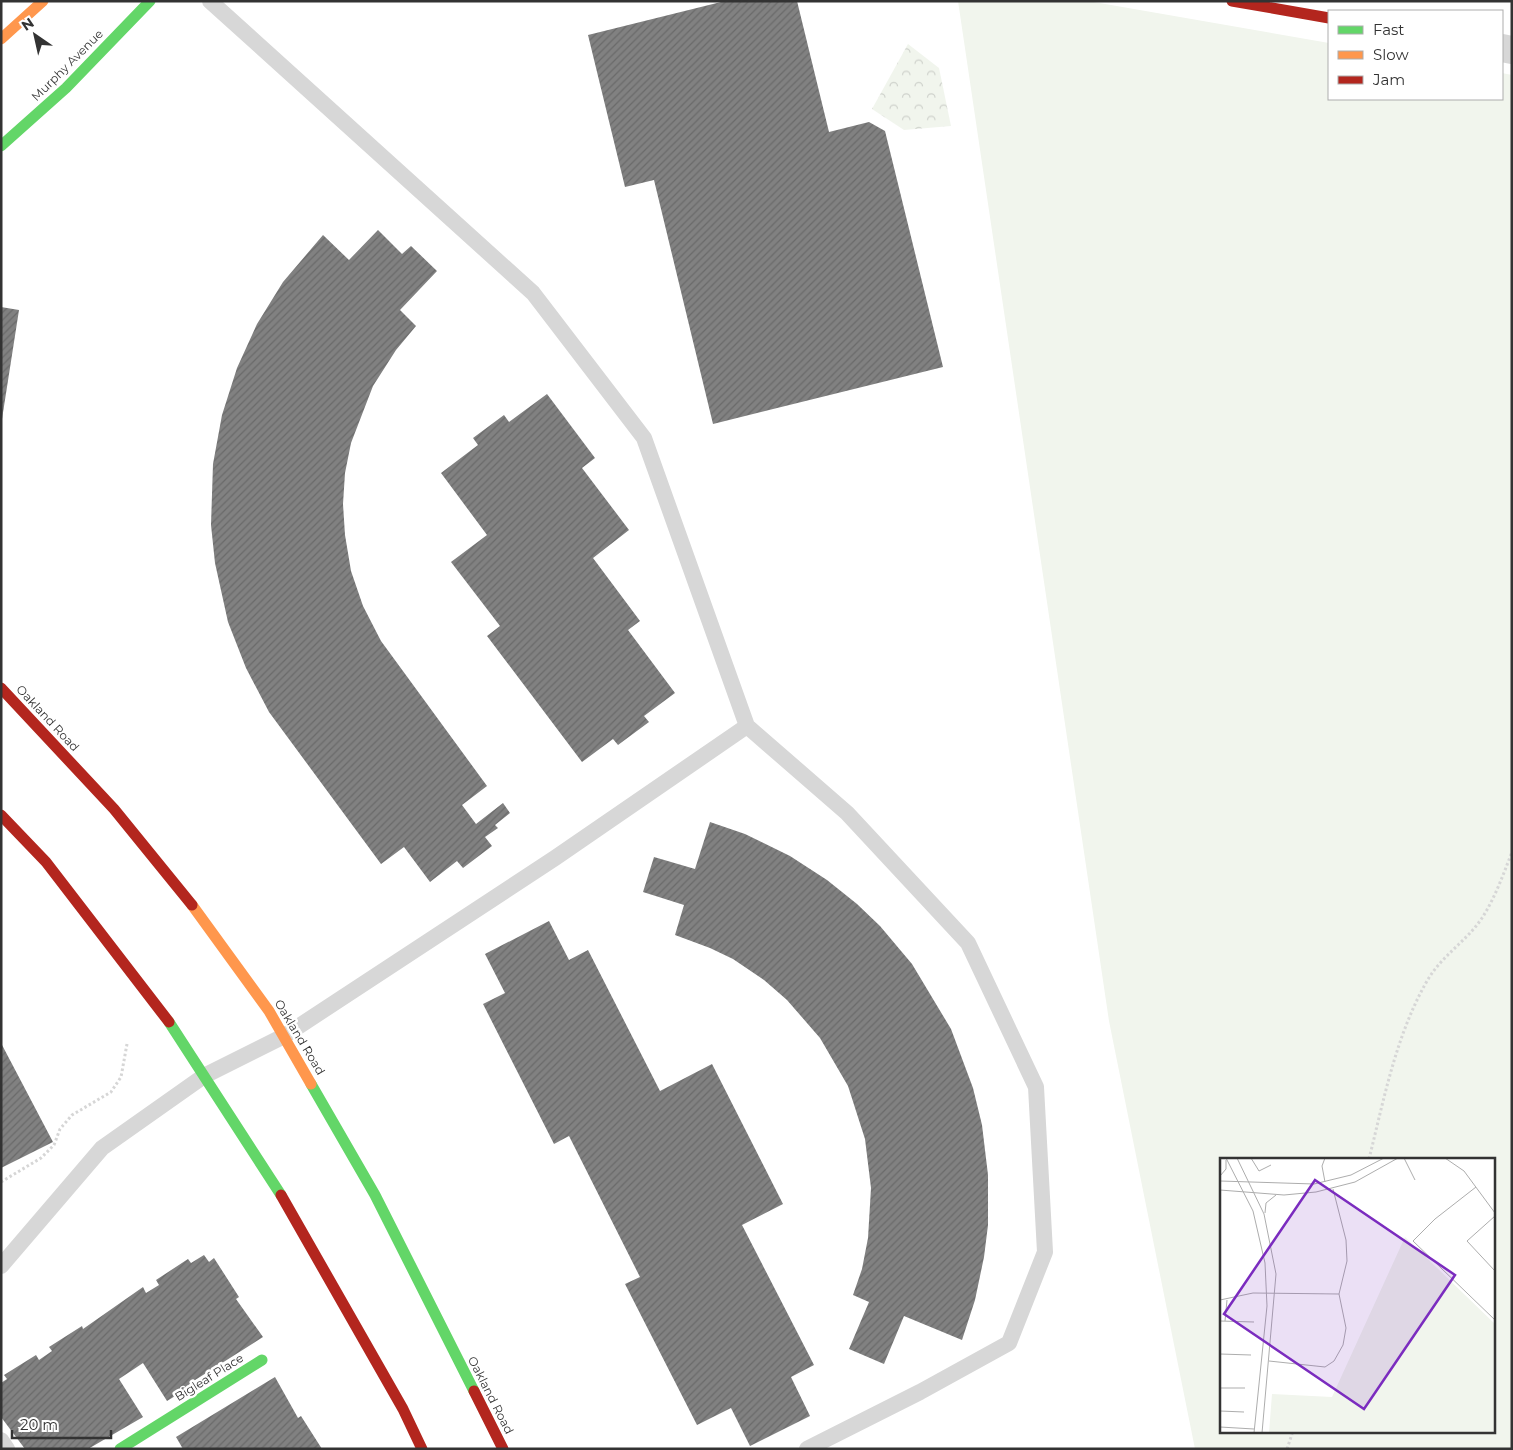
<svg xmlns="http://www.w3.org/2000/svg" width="1513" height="1450" viewBox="0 0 1513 1450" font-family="Montserrat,sans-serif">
	<defs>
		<pattern id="forest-crowns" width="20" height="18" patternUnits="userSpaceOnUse" patternTransform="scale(1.25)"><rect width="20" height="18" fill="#f1f5ed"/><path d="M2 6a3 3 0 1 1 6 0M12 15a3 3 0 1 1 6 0" fill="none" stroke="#cfd2cc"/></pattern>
		<pattern id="building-hatch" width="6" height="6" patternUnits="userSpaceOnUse" patternTransform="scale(1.25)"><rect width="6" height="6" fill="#818181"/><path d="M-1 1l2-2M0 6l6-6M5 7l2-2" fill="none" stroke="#6a6a6a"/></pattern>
	</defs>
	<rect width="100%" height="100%" fill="#fff"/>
	<path fill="#f1f5ed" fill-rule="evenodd" d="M 958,1 L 1088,1 L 1329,43 L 1329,99 L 1502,99 L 1502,73 L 1512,75 L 1512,1449 L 1195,1449 L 1109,1021 ZM 1222,1159 L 1494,1159 L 1494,1431 L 1222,1431 Z"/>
	<path fill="url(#forest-crowns)" d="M 908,44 L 939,68 L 951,126 L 904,130 L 872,109 Z"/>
	<path fill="url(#building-hatch)" d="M 725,1 L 797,1 L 829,132 L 869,122 L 885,131 L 943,367 L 713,424 L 654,180 L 625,187 L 588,35 Z
		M 378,230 L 402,254 L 411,246 L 437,271 L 400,310 L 416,326 L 396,350 L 373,386 L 351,443 L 345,473 L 343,504 L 345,535 L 351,571 L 363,606 L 381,641 L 487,786 L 462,805 L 476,824 L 503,803 L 510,813 L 495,825 L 498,828 L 485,837 L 492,846 L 463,868 L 457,861 L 430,882 L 404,847 L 381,864 L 269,712 L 246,668 L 228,622 L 215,563 L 211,525 L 213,464 L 222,415 L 237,368 L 257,324 L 283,282 L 323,235 L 349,260 Z
		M 1,307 L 19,310 L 2,419 L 1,419 Z
		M 547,394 L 595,458 L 582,468 L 629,530 L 593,558 L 640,621 L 628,630 L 675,693 L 644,716 L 649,722 L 618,745 L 613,739 L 582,762 L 487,636 L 500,626 L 451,562 L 487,535 L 441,473 L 478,445 L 473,438 L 504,415 L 509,422 Z
		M 710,822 L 745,834 L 790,856 L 827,880 L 857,904 L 880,926 L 912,964 L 951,1029 L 973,1088 L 982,1125 L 988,1175 L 988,1225 L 984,1257 L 975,1300 L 962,1340 L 904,1316 L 884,1364 L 849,1349 L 869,1302 L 853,1295 L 862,1269 L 868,1238 L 871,1188 L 865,1139 L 848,1086 L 820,1038 L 787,1000 L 764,980 L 733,959 L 710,948 L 675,935 L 684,905 L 643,892 L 654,857 L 695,869 Z
		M 549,921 L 569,960 L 588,950 L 660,1091 L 712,1064 L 783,1204 L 742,1225 L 814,1365 L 791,1377 L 810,1416 L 750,1446 L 731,1408 L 697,1425 L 625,1284 L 640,1277 L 569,1136 L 554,1144 L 483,1004 L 505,993 L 485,954 Z
		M 1,1043 L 53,1142 L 1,1168 Z
		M 204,1255 L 209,1262 L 214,1258 L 239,1297 L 236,1299 L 263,1337 L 192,1382 L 193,1385 L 167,1401 L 143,1363 L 119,1379 L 143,1417 L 88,1449 L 25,1449 L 1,1417 L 1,1383 L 7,1379 L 4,1375 L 36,1355 L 39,1360 L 52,1351 L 49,1347 L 82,1326 L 83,1329 L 143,1287 L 146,1293 L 159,1285 L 156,1280 L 188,1259 L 191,1263 Z
		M 275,1377 L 298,1418 L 301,1416 L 322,1449 L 183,1449 L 176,1437 Z"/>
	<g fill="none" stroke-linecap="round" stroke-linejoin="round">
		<path stroke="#d6d6d6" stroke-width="3" stroke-dasharray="2.5 2.5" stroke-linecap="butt" d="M 1369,1159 C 1384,1099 1396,1035 1427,981 C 1442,955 1466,942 1482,918 C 1495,898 1503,875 1512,852
			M 1,1182 L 41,1158 L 54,1145 L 60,1129 L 72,1115 L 111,1092 L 121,1077 L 127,1044
			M 1287,1449 L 1293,1431"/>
		<path stroke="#d7d7d7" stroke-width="16" d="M 210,1 L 533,293 L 644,438 L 747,726 L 847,813 L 968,943 L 1036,1087 L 1045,1252 L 1009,1343 L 920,1392 L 807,1449
			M 1,1266 L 102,1148 L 204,1076 L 284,1036 L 555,858 L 747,726
			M 1,1440 L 7,1449"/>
		<path stroke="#d7d7d7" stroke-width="28" d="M 1502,48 L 1512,50"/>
		<path stroke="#63d668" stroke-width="11" d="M 1,146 L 66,88 L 150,1
			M 169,1022 L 281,1195
			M 311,1084 L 375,1195 L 474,1391
			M 120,1449 L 262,1360"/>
		<path stroke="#ff974d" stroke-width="11" d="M 1,39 L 43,1
			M 192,905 L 269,1011 L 311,1084"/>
		<path stroke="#b3261e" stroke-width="11" d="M 1232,1 L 1329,18
			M 1,688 L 114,809 L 192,905
			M 1,815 L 46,862 L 169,1022
			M 281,1195 L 403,1409 L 422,1449
			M 474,1391 L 503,1449"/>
	</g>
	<g text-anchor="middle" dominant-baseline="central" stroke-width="5" stroke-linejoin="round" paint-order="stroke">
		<g font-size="12" fill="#333" stroke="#fff">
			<text transform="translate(67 65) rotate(-45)">Murphy Avenue</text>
			<text transform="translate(48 718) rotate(47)">Oakland Road</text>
			<text transform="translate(300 1037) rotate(59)">Oakland Road</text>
			<text transform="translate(209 1377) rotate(-32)">Bigleaf Place</text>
			<text transform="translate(491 1395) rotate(63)">Oakland Road</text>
		</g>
	</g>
	<g transform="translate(1220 1158)">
		<rect width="275" height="275" fill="#fff"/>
		<path d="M 185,79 L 275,166 L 275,275 L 49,275 L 52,236 L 112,239 Z" fill="#f1f5ed"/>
		<path fill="none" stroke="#adadad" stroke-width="1" d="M 6,0 L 33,53 L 45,105 L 47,148 L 34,275M 17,0 L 44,56 L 56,116 L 42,275M 31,0 L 39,13 L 51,7M 105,0 L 102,8 L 105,24M 184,0 L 195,22M 225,0 L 244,13 L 275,55M 0,18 L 6,11 L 6,2M 0,23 L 94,26 L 131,17 L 164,0M 256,29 L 215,61 L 193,83 L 275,162M 0,32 L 64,37 L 96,34 L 135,24 L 178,0M 45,55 L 46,45 L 56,37M 275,58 L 247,83 L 275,113M 0,142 L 33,135 L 119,136M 0,163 L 34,164M 5,163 L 7,142M 0,196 L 31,197M 49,203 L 105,209 L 114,203 L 123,187 L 126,170 L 119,136 L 127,103 L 126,82 L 113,31M 0,230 L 25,230M 0,253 L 24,254M 0,269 L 34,271"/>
		<path fill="#7b2cbf" fill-opacity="0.15" stroke="#7b2cbf" stroke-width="2.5" d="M 95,22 L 235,117 L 144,251 L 4,156 Z"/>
		<rect width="275" height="275" fill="none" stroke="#333" stroke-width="2.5"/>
	</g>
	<rect width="1513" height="1450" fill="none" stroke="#333333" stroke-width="5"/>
	<rect x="1328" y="10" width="175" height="90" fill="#ffffff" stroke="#adadad"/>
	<rect x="1338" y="26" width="25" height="8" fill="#63d668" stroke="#adadad"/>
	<text x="1373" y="35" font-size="15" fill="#333333">Fast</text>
	<rect x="1338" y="51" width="25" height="8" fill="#ff974d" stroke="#adadad"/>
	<text x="1373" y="60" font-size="15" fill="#333333">Slow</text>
	<rect x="1338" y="76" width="25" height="8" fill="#b3261e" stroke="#adadad"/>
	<text x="1373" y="85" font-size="15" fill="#333333">Jam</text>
	<g transform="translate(35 35) rotate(326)" stroke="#ffffff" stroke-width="4" paint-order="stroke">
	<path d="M0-4L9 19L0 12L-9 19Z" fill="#333333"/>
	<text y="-8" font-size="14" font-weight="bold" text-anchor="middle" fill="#333333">N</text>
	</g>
	<path d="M12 1430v8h99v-8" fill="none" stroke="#333333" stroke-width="2.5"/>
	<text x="20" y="1430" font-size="15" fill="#333333" stroke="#ffffff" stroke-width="4" paint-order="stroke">20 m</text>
</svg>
